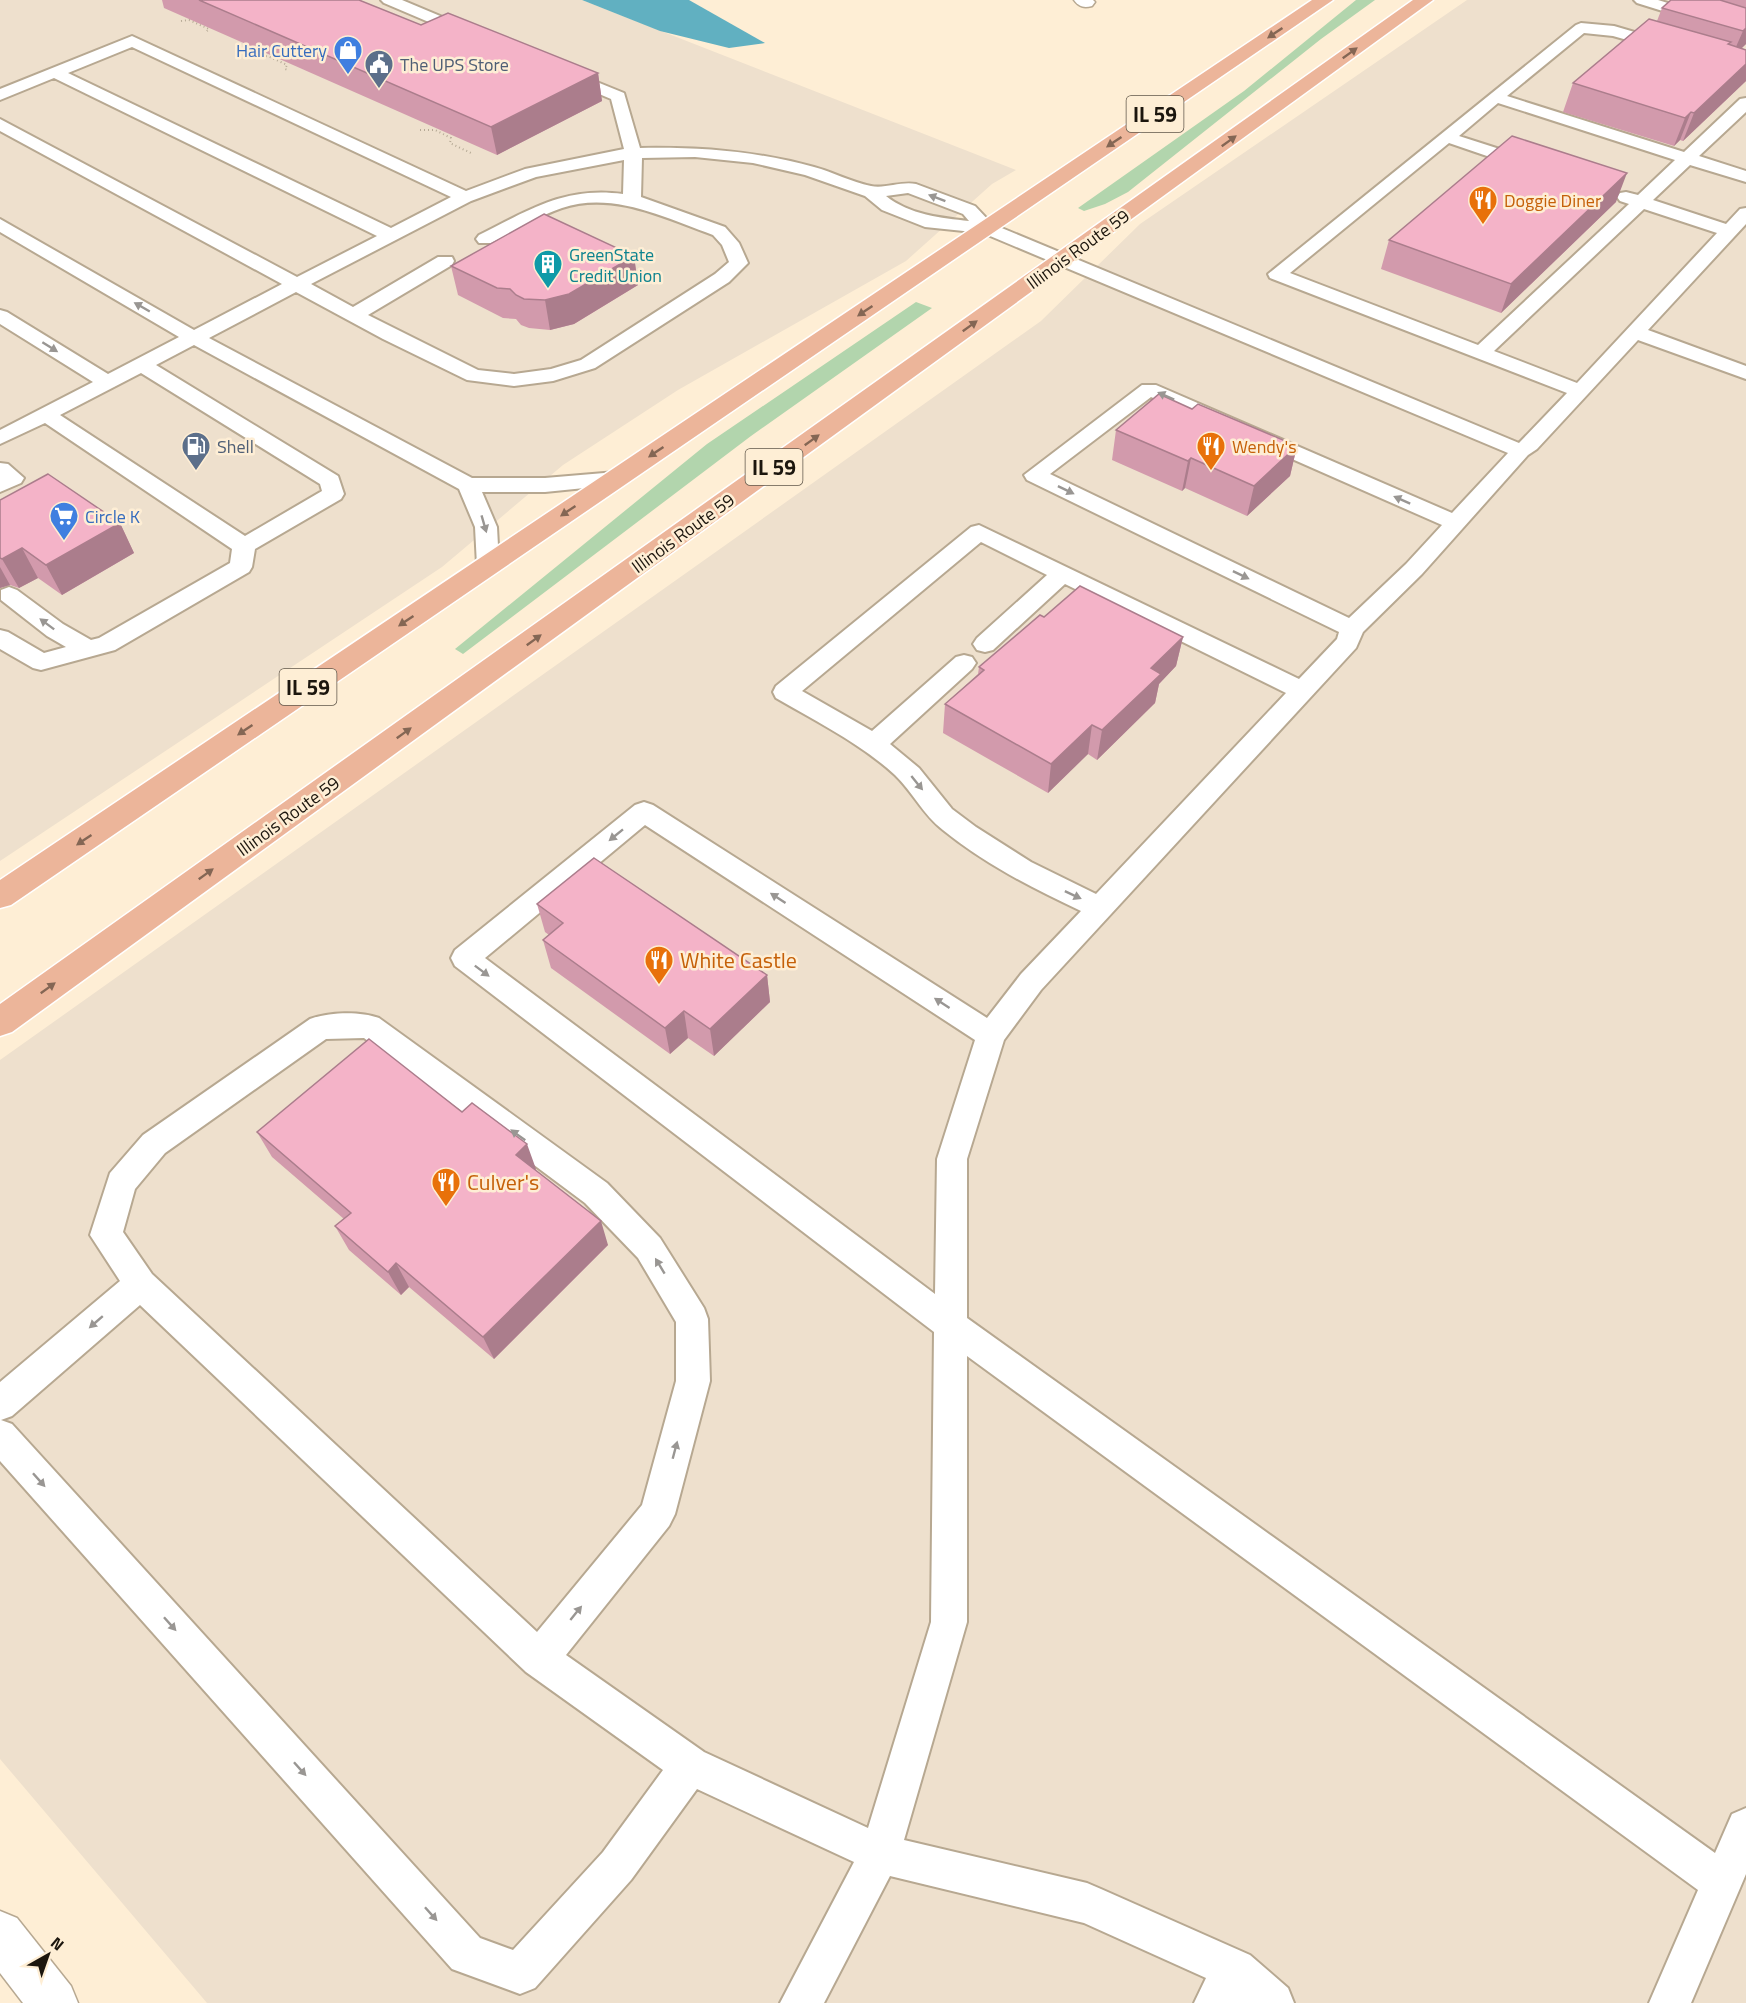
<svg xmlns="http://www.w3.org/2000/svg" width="1746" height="2003" viewBox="0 0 1746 2003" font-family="'Titillium Web',sans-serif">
	<rect width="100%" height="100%" fill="#feeed5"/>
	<path fill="#eee0cd" d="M 0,0 L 582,0 L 1016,170 L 992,184 L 906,261 L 678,390 L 563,465 L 442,567 L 0,861 Z
		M 1467,0 L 1746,0 L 1746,2003 L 207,2003 L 0,1759 L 0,1060 L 1041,321 L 1140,224 Z"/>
	<path fill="#b2d5ad" d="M 1356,0 L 1375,0 L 1321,39 L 1128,192 L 1105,204 L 1084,211 L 1078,208 L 1244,91 Z
		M 916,302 L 932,308 L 751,436 L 463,654 L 455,649 L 707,444 Z"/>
	<path fill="#61b0c1" d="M 582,0 L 689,0 L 765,43 L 729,48 L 660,31 Z"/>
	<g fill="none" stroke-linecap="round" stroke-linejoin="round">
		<g stroke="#b7a891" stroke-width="4">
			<path id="service" d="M 381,0 L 402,0 L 476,31 L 478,34 L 476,37 L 464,37 L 384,3 Z
				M 1634,0 L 1658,0 L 1746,27 L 1746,37 L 1637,3 Z
				M 1581,23 L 1614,26 L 1672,43 L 1674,46 L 1666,51 L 1613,36 L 1584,33 L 1507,96 L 1684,152 L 1740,99 L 1746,98 L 1746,112 L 1699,156 L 1746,171 L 1746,182 L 1690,165 L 1653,200 L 1726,224 L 1740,209 L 1746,208 L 1746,224 L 1648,330 L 1746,366 L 1746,379 L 1638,340 L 1537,449 L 1528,455 L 1422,574 L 1363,632 L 1356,648 L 1041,990 L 1004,1040 L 967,1159 L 967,1318 L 1715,1853 L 1732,1814 L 1746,1808 L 1746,1874 L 1691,2003 L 1649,2003 L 1698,1890 L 967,1356 L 967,1622 L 904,1840 L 1087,1883 L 1101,1889 L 1250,1955 L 1288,1988 L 1294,2003 L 1194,2003 L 1206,1978 L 1084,1923 L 890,1876 L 824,2003 L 780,2003 L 854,1862 L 697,1789 L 631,1880 L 535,1988 L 520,1994 L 452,1969 L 0,1461 L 0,1382 L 120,1281 L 90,1235 L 110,1173 L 143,1135 L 310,1019 C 329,1012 360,1011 379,1018 L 607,1183 L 660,1238 L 704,1308 L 708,1319 L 710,1381 L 675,1514 L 669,1526 L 566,1655 L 704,1752 L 868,1828 L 931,1622 L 934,1332 L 455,966 L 451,958 L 455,950 L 635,805 L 644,802 L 653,805 L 987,1018 L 1021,974 L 1081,911 C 1032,888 985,864 943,830 C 923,815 913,792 895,775 C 860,743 817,722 776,698 L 773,692 L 776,686 L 971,527 L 979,525 L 1299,679 L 1337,639 L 1339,632 L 1027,480 L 1024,475 L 1142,385 L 1156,385 L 1452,513 L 1508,453 L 983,233 L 925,227 L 882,210 L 865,196 L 805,175 L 753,163 L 695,157 L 642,158 L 641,197 L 725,227 L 739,243 L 748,263 L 729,282 L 595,368 L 553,381 L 514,386 L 467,380 L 383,339 L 296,292 L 209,338 L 472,478 L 545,478 L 616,472 L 624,474 L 627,479 L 624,484 L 545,492 L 482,492 L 497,527 L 499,565 L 496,570 L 488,572 L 480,570 L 477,565 L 475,527 L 459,489 L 194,345 L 156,365 L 338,476 L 344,494 L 341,499 L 255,549 L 252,567 L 249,572 L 115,650 L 41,670 L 33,668 L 0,649 L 0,630 L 8,632 L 44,653 L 66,647 L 47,636 L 1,600 L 1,590 L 9,587 L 17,590 L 63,624 L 91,640 L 99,638 L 230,563 L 232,549 L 45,423 L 0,444 L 0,430 L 93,382 L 0,324 L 0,310 L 7,312 L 108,374 L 179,337 L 0,232 L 0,219 L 194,330 L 282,284 L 0,131 L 0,119 L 297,277 L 377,236 L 54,78 L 0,100 L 0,89 L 132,36 L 466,191 L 525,169 L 624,149 L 611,99 L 559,77 L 557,74 L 565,69 L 624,93 L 640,148 C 700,147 756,151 814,167 C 833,172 851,182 871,186 C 885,189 901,181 916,184 L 975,206 L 992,224 L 1519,443 L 1567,393 L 1270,278 L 1268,274 L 1576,25 ZM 132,47 L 451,197 L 391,228 L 68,73 ZM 1498,103 L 1675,160 L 1638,195 L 1626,192 L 1620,193 L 1617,197 L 1620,201 L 1629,204 L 1478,345 L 1290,273 L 1449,143 L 1522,168 L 1534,168 L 1537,164 L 1534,160 L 1459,136 ZM 624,160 L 623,194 C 565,186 529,210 479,235 L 476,239 L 479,243 L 491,243 C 514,232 538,216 562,208 C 613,191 665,218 713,235 L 722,245 L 729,262 L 715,274 L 581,360 L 551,369 L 514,374 L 478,370 L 368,315 L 452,265 L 454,261 L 452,257 L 438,257 L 353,307 L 311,284 L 471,201 L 536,177 ZM 908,193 L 963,214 L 969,221 C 941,218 910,215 886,196 ZM 1644,209 L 1717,233 L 1577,383 L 1494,351 ZM 141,373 L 320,484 L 322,491 L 245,536 L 60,415 ZM 1151,397 L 1442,525 L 1406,564 L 1349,618 L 1050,474 ZM 981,542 L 1047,575 L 977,638 L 973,644 L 977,650 L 985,652 L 993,650 L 1065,584 L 1286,693 L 1096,894 L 1031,862 L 976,827 L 952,809 L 919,768 L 890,744 L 972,669 L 976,663 L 972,657 L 964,655 L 956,657 L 872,731 L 802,691 ZM 645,825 L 975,1040 L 937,1159 L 935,1294 L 485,958 ZM 364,1038 L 585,1203 L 638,1258 L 676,1322 L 676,1381 L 642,1505 L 537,1632 L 152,1274 L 123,1232 L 135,1189 L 165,1153 L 326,1039 ZM 140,1305 L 526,1672 L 663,1770 L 603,1852 L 513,1950 L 480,1938 L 12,1424 L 1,1420 L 12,1416 Z
				M 0,463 L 8,464 L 24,478 L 21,483 L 0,492 Z"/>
		</g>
		<g stroke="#b7a891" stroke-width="3">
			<path id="minor" d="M 1074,0 L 1093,0 L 1095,2 L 1092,6 C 1084,8 1079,7 1074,0 Z"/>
		</g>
		<g stroke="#b7a891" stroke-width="3">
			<path id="tertiary" d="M 0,1911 L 17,1918 L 71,1986 L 78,2003 L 23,2003 L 0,1973 Z"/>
		</g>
		<g stroke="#fff" stroke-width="3">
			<path id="primary" d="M 1312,0 L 1333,0 L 11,905 L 0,908 L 0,880 Z
				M 1413,0 L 1433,0 L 12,1032 L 0,1036 L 0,1004 Z"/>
		</g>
		<path stroke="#b6aa96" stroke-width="2" stroke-dasharray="1 3" stroke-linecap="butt" d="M 181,21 L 189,20 L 209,29 L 205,33
			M 258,57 L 268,56 L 287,65 L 285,69 L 288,70
			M 420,130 L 435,130 L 451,138 L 450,143 L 473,154"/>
		<use href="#service" fill="#fff" fill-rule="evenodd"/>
		<use href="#minor" fill="#fff" fill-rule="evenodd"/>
		<use href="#tertiary" fill="#fff" fill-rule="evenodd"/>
		<use href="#primary" fill="#ecb59a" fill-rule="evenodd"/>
	</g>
	<path fill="#d29aac" d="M 162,0 L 359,0 L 421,25 L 598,73 L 602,101 L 497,155 L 164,8 Z
		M 1671,0 L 1746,0 L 1746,44 L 1742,48 L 1746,50 L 1746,81 L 1683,141 L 1680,140 L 1674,146 L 1563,112 L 1573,83 L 1657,21 L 1662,8 Z
		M 1616,202 L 1501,313 L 1381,269 L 1389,240 Z
		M 634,256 L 638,285 L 574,324 L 550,330 L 529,328 L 521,325 L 516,319 L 503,318 L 458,295 L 451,266 Z
		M 1192,409 L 1297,446 L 1290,476 L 1247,516 L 1185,488 L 1182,491 L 1112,460 L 1116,430 Z
		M 0,500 L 120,523 L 134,553 L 62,595 L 38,578 L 19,588 L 10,585 L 0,588 L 0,590 Z
		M 1044,617 L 1183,637 L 1176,666 L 1159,684 L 1155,703 L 1097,760 L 1088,754 L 1048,793 L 943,733 L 945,704 L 978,674 L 979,667 Z
		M 537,904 L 767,975 L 770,1002 L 714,1056 L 688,1038 L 670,1054 L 551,968 L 543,940 L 549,935 L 545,932 Z
		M 257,1132 L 536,1169 L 535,1170 L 608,1245 L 494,1359 L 409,1287 L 401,1295 L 349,1250 L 335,1226 L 344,1219 L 272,1157 Z"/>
	<path fill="#ab7d8c" d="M 1746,28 L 1746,44 L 1731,58 L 1743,31 Z
		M 1746,64 L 1746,81 L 1683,141 L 1694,113 Z
		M 598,73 L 602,101 L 497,155 L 491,127 Z
		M 1691,112 L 1680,140 L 1674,146 L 1685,118 Z
		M 1627,173 L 1616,202 L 1501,313 L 1511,284 Z
		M 634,256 L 638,285 L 574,324 L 550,330 L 545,300 Z
		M 1297,446 L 1290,476 L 1247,516 L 1254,486 Z
		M 1191,458 L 1185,488 L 1182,491 L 1188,461 Z
		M 120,523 L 134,553 L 62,595 L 46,565 Z
		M 22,548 L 38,578 L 19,588 L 2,559 Z
		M 0,567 L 10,585 L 0,588 L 0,590 Z
		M 1183,637 L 1176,666 L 1159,684 L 1155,703 L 1097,760 L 1102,730 L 1151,668 Z
		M 1092,725 L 1088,754 L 1048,793 L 1051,764 Z
		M 767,975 L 770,1002 L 714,1056 L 710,1029 Z
		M 684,1011 L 688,1038 L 670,1054 L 665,1028 Z
		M 527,1144 L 536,1169 L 525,1180 L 516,1155 Z
		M 601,1221 L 608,1245 L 494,1359 L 483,1337 Z
		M 396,1263 L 409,1287 L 401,1295 L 388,1272 Z"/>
	<path fill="#f4b3c8" stroke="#ab7d8c" stroke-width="1.5" d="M 199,0 L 359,0 L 421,25 L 448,13 L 598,73 L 491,127 Z
		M 1671,0 L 1720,0 L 1746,8 L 1746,28 L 1743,31 L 1662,8 Z
		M 1649,19 L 1731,42 L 1728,44 L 1746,50 L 1746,64 L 1694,113 L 1691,112 L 1685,118 L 1573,83 Z
		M 1512,136 L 1627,173 L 1511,284 L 1389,240 Z
		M 544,214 L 634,256 L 569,294 L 545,300 L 524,299 L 516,295 L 510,289 L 497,288 L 451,266 Z
		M 1159,394 L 1192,409 L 1198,404 L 1297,446 L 1254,486 L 1191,458 L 1188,461 L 1116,430 Z
		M 48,474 L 120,523 L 46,565 L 22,548 L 2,559 L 0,558 L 0,500 Z
		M 1080,586 L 1183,637 L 1151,668 L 1161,674 L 1102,730 L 1092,725 L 1051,764 L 945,704 L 984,670 L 979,667 L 1040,615 L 1044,617 Z
		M 594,858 L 767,975 L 710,1029 L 684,1011 L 665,1028 L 543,940 L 563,923 L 537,904 Z
		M 369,1039 L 462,1112 L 472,1103 L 527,1144 L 516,1155 L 601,1221 L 483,1337 L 396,1263 L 388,1272 L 335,1226 L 351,1213 L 257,1132 Z"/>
	<defs><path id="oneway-solid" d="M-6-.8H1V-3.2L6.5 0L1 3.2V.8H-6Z" transform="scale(1.5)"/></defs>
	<g fill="#846654">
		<use href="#oneway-solid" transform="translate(1275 33) rotate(146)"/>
		<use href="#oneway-solid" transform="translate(1350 53) rotate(-36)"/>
		<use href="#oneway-solid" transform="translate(1229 141) rotate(-36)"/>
		<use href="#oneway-solid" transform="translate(1114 142) rotate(146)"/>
		<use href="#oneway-solid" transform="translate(865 311) rotate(146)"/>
		<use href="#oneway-solid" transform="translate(970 326) rotate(-36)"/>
		<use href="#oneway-solid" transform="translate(812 440) rotate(-36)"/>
		<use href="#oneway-solid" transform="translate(656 452) rotate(146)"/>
		<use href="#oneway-solid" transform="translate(568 511) rotate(146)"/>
		<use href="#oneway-solid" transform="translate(406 621) rotate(146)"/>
		<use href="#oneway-solid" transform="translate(534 640) rotate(-36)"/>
		<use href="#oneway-solid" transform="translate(245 730) rotate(146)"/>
		<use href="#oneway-solid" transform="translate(404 733) rotate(-36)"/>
		<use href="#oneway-solid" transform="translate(84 840) rotate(146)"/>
		<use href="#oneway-solid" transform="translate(206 874) rotate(-36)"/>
		<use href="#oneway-solid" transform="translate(48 988) rotate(-36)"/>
	</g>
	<g fill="#999693">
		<use href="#oneway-solid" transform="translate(937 198) rotate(-159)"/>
		<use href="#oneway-solid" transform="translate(142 307) rotate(-150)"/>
		<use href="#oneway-solid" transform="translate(50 347) rotate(32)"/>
		<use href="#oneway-solid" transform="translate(1166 396) rotate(-156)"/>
		<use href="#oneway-solid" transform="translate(1066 490) rotate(26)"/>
		<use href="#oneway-solid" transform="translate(1402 500) rotate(-156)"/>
		<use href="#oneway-solid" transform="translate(484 524) rotate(74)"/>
		<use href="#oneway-solid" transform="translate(1241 575) rotate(26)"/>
		<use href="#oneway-solid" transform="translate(47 624) rotate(-143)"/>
		<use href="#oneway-solid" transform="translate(917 783) rotate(51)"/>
		<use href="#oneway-solid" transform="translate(616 835) rotate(141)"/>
		<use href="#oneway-solid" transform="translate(1073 895) rotate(25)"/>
		<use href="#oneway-solid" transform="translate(778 898) rotate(-147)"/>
		<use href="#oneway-solid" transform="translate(482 971) rotate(37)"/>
		<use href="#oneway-solid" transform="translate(942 1003) rotate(-147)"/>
		<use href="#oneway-solid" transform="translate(518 1135) rotate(-144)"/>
		<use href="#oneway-solid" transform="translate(660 1266) rotate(-121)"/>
		<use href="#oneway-solid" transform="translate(96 1322) rotate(139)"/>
		<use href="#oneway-solid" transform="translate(675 1450) rotate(-75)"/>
		<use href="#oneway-solid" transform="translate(39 1480) rotate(48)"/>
		<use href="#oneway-solid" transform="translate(576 1613) rotate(-51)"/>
		<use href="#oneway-solid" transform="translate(170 1624) rotate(48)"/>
		<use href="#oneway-solid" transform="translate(300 1769) rotate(48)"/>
		<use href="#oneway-solid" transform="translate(431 1914) rotate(48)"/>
	</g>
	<defs>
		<g id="shop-pin" transform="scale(1.5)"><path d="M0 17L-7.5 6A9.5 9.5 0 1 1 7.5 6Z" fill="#3f7fe0" stroke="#feeed5"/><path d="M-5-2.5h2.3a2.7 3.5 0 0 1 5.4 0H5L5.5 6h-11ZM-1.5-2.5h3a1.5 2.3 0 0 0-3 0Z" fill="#fff"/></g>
		<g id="civic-pin" transform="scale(1.5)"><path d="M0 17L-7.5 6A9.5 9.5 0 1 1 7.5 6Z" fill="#5c6f8a" stroke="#feeed5"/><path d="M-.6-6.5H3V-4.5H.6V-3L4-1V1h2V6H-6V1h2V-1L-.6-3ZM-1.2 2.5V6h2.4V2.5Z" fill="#fff"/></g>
		<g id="restaurant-pin" transform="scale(1.5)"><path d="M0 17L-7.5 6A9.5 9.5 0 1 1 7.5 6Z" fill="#e8710a" stroke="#feeed5"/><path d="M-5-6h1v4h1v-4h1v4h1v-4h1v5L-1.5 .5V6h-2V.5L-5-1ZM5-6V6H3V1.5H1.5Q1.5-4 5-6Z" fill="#fff"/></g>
		<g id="building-pin" transform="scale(1.5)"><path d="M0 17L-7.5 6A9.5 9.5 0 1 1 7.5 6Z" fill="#0f9aa8" stroke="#feeed5"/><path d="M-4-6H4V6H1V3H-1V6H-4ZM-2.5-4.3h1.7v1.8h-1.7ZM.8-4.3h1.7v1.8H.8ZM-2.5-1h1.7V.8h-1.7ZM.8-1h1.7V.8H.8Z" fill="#fff"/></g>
		<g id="fuel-pin" transform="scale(1.5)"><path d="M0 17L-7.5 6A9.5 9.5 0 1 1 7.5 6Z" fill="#5c6f8a" stroke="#feeed5"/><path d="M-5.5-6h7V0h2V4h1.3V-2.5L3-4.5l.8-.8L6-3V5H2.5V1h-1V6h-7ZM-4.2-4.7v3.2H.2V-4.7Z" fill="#fff"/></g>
		<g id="supermarket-pin" transform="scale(1.5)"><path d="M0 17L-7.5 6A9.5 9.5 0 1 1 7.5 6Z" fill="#3f7fe0" stroke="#feeed5"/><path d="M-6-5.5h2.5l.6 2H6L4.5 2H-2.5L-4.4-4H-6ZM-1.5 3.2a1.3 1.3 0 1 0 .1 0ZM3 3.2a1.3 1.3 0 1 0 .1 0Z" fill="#fff"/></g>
	</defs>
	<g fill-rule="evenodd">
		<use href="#shop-pin" x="348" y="50"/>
		<use href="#civic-pin" x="379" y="64"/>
		<use href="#restaurant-pin" x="1483" y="200"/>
		<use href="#building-pin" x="548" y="264"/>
		<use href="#fuel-pin" x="196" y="446"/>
		<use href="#restaurant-pin" x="1211" y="446"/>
		<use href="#supermarket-pin" x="64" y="516"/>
		<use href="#restaurant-pin" x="659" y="960"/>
		<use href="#restaurant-pin" x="446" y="1182"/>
	</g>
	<g text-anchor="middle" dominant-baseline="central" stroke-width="5" stroke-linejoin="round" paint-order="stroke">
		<g font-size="18" fill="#366cbe" stroke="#feeed5" text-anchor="end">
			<text x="327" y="50">Hair Cuttery</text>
			<text x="85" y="516" text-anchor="start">Circle K</text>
		</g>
		<g font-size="18" fill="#4e5e75" stroke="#feeed5" text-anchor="start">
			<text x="400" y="64">The UPS Store</text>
			<text x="217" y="446">Shell</text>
		</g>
		<g font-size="18" fill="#c56008" stroke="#feeed5" text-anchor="start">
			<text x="1504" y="200">Doggie Diner</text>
			<text x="1232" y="446">Wendy's</text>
		</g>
		<g font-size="18" fill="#1c160e" stroke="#feeed5">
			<text transform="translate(1078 249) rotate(-36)">Illinois Route 59</text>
			<text transform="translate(683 533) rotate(-36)">Illinois Route 59</text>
			<text transform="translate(288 816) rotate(-36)">Illinois Route 59</text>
		</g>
		<g font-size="18" fill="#0d838f" stroke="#feeed5" text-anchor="start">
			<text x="569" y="254">GreenState<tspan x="569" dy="21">Credit Union</tspan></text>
		</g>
		<g fill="#feeed5" stroke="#60574a" stroke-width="1.5">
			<rect x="1126.5" y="96" width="57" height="36" rx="4.5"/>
			<rect x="745.5" y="449" width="57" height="36" rx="4.5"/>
			<rect x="279.5" y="669" width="57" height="36" rx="4.5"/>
		</g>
		<g font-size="21" font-weight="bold" fill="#1c160e">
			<text x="1155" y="114">IL 59</text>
			<text x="774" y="467">IL 59</text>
			<text x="308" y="687">IL 59</text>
		</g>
		<g font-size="22" fill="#c56008" stroke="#feeed5" text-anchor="start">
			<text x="680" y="960">White Castle</text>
			<text x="467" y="1182">Culver's</text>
		</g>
	</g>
	<g transform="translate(48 1955) rotate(40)" stroke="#feeed5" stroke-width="4.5" paint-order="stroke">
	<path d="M0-4.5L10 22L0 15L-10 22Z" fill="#1c160e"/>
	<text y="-9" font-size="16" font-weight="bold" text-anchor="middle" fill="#1c160e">N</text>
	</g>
</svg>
